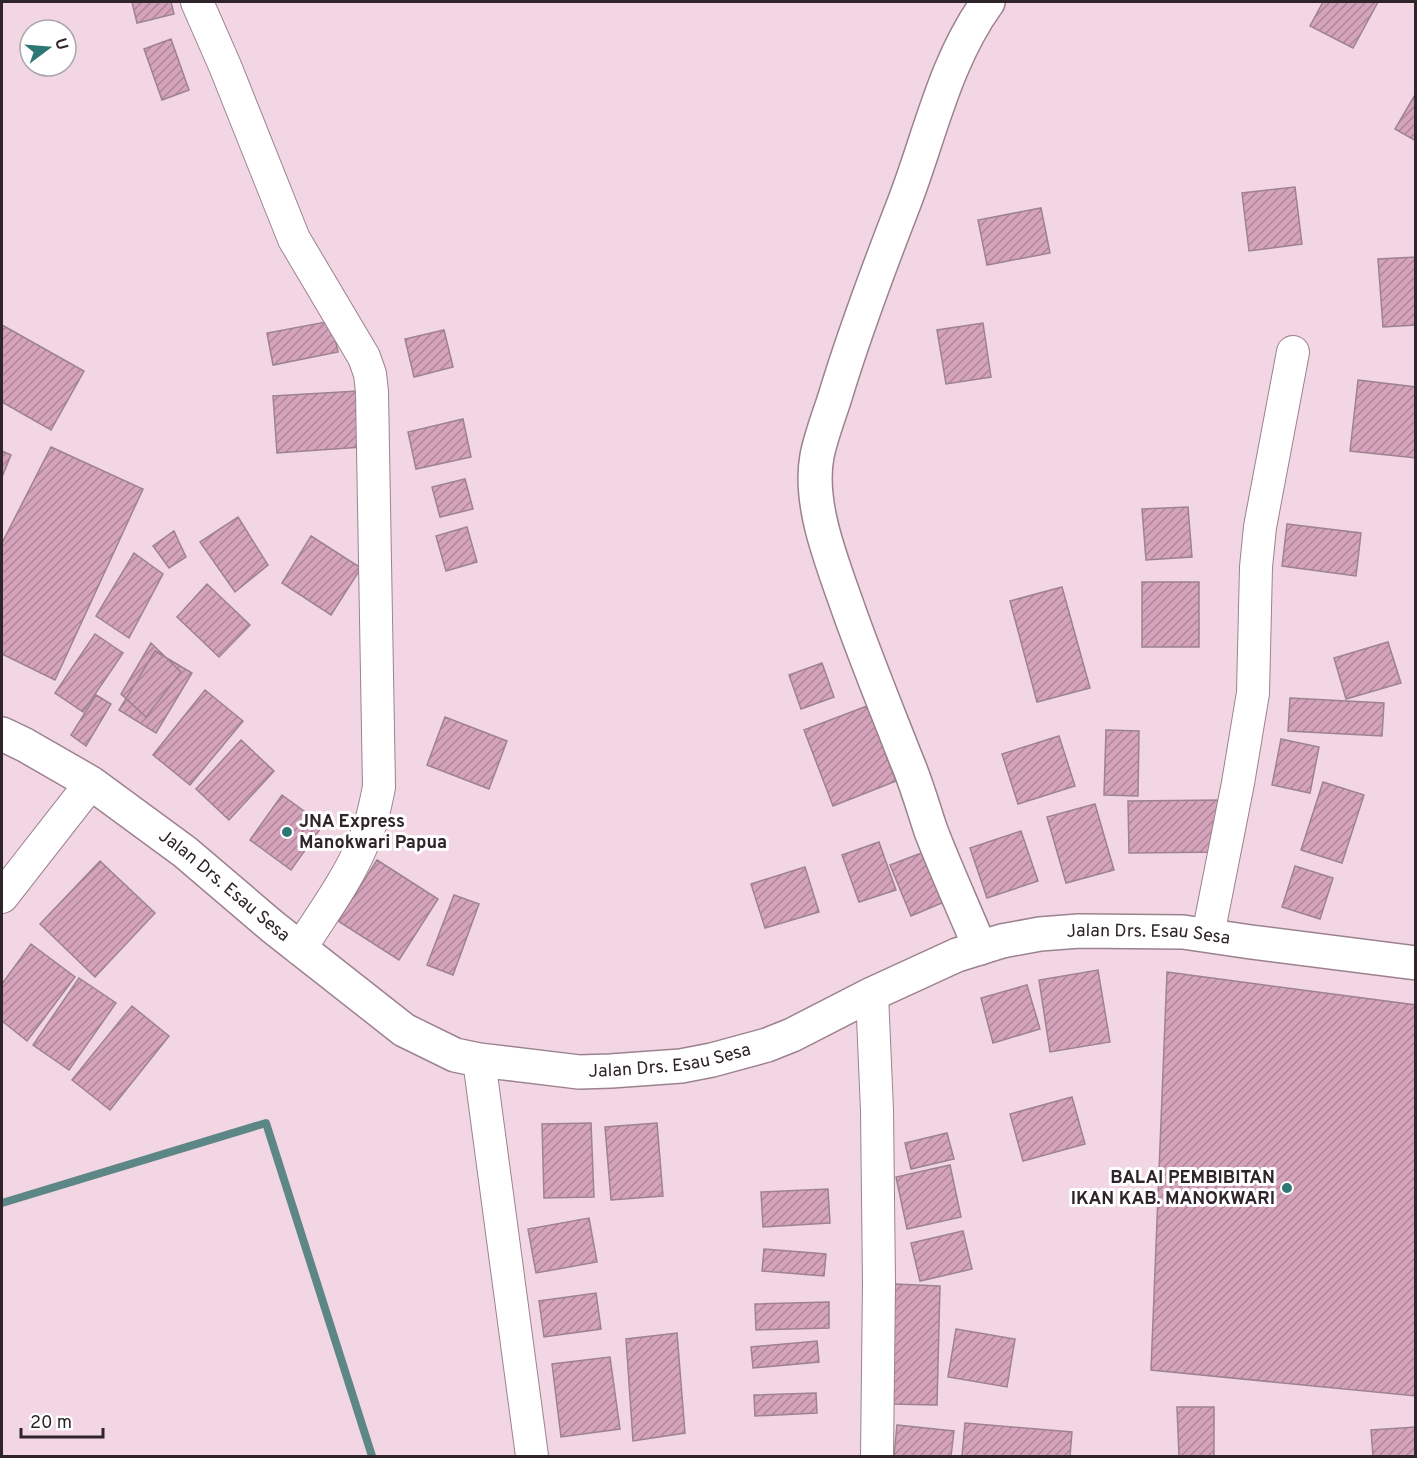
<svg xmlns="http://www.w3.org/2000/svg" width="1417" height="1458" viewBox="0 0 1417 1458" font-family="Overpass,sans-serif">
	<defs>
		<pattern id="building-hatch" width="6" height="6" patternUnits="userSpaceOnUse" patternTransform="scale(1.5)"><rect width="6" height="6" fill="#d6a3bc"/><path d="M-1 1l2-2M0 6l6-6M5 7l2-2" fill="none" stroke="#ae8599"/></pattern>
	</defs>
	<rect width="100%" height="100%" fill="#f3d6e3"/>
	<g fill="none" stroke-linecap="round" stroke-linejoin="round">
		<path stroke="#5c8786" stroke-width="8" d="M 2,1203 L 266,1123 L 372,1456"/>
	</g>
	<path fill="url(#building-hatch)" stroke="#9d838f" stroke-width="1.5" d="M 132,2 L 171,2 L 174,14 L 137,23 Z
		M 1323,2 L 1378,2 L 1353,48 L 1310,26 Z
		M 171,39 L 189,90 L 162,100 L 144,49 Z
		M 1416,93 L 1416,141 L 1395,129 Z
		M 1295,187 L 1302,244 L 1249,251 L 1242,193 Z
		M 1041,208 L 1050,253 L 987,265 L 978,220 Z
		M 1416,257 L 1416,325 L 1383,327 L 1378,259 Z
		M 331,321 L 338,352 L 273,365 L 267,333 Z
		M 983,323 L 991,377 L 946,384 L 937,330 Z
		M 2,325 L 84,371 L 51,430 L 2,402 Z
		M 444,330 L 453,367 L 414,377 L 405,339 Z
		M 1358,380 L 1416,387 L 1416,458 L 1350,451 Z
		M 358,391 L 362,447 L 277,453 L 273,396 Z
		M 463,419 L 471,457 L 416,469 L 408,432 Z
		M 51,447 L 143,489 L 55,680 L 2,654 L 2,543 Z
		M 2,451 L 11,455 L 2,477 Z
		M 465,479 L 473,509 L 440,517 L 432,487 Z
		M 1188,507 L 1192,557 L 1146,560 L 1142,509 Z
		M 238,517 L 268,565 L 235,592 L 200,542 Z
		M 1287,524 L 1361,533 L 1356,576 L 1282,566 Z
		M 467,527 L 477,562 L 446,571 L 436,536 Z
		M 174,531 L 186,557 L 169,568 L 153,546 Z
		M 311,536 L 361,568 L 331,615 L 282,583 Z
		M 134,553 L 163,574 L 129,638 L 96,616 Z
		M 1142,582 L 1199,582 L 1199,647 L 1142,647 Z
		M 207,584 L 250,625 L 219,657 L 177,617 Z
		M 1062,587 L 1090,688 L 1037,702 L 1010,601 Z
		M 95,634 L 123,653 L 83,712 L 55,693 Z
		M 1388,642 L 1401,683 L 1346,699 L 1334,658 Z
		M 151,643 L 181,672 L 146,717 L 121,694 Z
		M 155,651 L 192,673 L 156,733 L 119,710 Z
		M 822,663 L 834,697 L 801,709 L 789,675 Z
		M 205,690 L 243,721 L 190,785 L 153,755 Z
		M 96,695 L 111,704 L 86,746 L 71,735 Z
		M 1290,698 L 1384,703 L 1382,736 L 1288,731 Z
		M 867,706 L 896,781 L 833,806 L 804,730 Z
		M 445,717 L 507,741 L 489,789 L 427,765 Z
		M 1106,730 L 1139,731 L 1138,796 L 1104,795 Z
		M 1059,736 L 1075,786 L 1018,804 L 1002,754 Z
		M 1281,739 L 1319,747 L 1310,793 L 1272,785 Z
		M 241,740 L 274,771 L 229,820 L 196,789 Z
		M 1323,782 L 1364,795 L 1342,863 L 1301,850 Z
		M 282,795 L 323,825 L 291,870 L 250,840 Z
		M 1221,800 L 1222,852 L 1129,853 L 1128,801 Z
		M 1095,804 L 1114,870 L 1066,883 L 1047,817 Z
		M 1021,831 L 1038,881 L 987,898 L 970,848 Z
		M 879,842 L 896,890 L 859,902 L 842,855 Z
		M 924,852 L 944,902 L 911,916 L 890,865 Z
		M 377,860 L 438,899 L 399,960 L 338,921 Z
		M 100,861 L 155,913 L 95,977 L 40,924 Z
		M 1295,866 L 1333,878 L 1320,919 L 1282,907 Z
		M 805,867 L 819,912 L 765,928 L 751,884 Z
		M 454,895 L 479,904 L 453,975 L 427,965 Z
		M 31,944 L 75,977 L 27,1041 L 2,1021 L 2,984 Z
		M 1098,970 L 1110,1042 L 1050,1052 L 1039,980 Z
		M 1167,972 L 1416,1005 L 1416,1396 L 1151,1370 Z
		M 79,978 L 116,1003 L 69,1070 L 33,1045 Z
		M 1027,985 L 1040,1029 L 993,1043 L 981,998 Z
		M 132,1006 L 169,1036 L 110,1110 L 72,1080 Z
		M 1072,1097 L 1085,1144 L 1023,1161 L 1010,1114 Z
		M 591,1123 L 594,1197 L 544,1198 L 542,1124 Z
		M 657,1123 L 663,1196 L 611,1200 L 605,1127 Z
		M 947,1133 L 954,1159 L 911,1169 L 905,1143 Z
		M 950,1165 L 961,1217 L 907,1229 L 896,1177 Z
		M 828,1189 L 830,1223 L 763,1227 L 761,1192 Z
		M 589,1218 L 597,1262 L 536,1273 L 528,1229 Z
		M 963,1231 L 972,1269 L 920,1281 L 911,1243 Z
		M 764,1249 L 826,1254 L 824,1276 L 762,1271 Z
		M 895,1284 L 940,1286 L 937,1405 L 891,1404 Z
		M 596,1293 L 601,1329 L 544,1337 L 539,1301 Z
		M 829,1302 L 829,1328 L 756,1330 L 755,1304 Z
		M 956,1329 L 1015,1339 L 1007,1387 L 948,1377 Z
		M 677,1333 L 685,1433 L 633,1441 L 626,1339 Z
		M 817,1341 L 819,1362 L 753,1368 L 751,1347 Z
		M 610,1357 L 620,1429 L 561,1437 L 552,1364 Z
		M 816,1393 L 817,1413 L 755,1416 L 754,1395 Z
		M 1177,1407 L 1214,1407 L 1214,1456 L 1179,1456 Z
		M 965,1423 L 1072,1432 L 1070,1456 L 962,1456 Z
		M 897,1425 L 954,1431 L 951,1456 L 894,1456 Z
		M 1416,1427 L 1416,1456 L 1373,1456 L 1371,1430 Z"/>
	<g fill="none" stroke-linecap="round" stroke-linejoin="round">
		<g stroke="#9c828e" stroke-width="34">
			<path id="street" d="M 197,2 L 225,66 L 294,239 L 364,357 L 370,374 L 372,392 L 379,787 C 375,807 371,827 362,845 C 347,881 321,916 300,949
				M 2,897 L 91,783
				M 1208,935 L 1238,783 L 1253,693 L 1256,567 L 1260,527 L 1293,352
				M 872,994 L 877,1110 L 879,1283 L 877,1456
				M 479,1060 L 532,1456"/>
		</g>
		<g stroke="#9c828e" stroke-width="36">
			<path id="secondary" d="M 980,948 C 964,909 946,870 931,831 C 923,807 916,782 906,759 C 886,708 866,659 848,608 C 832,562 808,504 817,456 C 821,436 829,416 835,397 C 854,334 877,273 901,211 C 929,141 943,64 988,2"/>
		</g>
		<g stroke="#9c828e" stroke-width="36">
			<g id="highway">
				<path id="s1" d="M 2,734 L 25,745 L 91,783 L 185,852 L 273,927 L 404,1030 L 455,1055 L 479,1060 L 579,1072 L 611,1071 L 681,1066 L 712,1060 L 767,1045 L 792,1035 L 872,994 L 957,955 L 1002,941 L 1040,934 L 1079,931 L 1183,932 L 1251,942 L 1416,963"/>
			</g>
		</g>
		<use href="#street" stroke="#fff" stroke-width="32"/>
		<use href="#secondary" stroke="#fff" stroke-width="33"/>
		<use href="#highway" stroke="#fff" stroke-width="33"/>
	</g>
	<g fill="#2e7774" stroke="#fff" stroke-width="2">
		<circle cx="287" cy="832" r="6"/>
		<circle cx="1287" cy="1188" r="6"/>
	</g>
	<g text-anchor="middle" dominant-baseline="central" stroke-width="6" stroke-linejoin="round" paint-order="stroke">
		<g font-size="18" font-weight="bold" fill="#2f2429" stroke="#fff" text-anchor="start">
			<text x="299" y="822">JNA Express<tspan x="299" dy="21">Manokwari Papua</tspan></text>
			<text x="1275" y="1178" text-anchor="end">BALAI PEMBIBITAN<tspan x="1275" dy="21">IKAN KAB. MANOKWARI</tspan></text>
		</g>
		<g font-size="18" fill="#2f2429" stroke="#fff">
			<text stroke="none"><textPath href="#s1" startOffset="270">Jalan Drs. Esau Sesa</textPath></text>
			<text stroke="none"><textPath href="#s1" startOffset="1278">Jalan Drs. Esau Sesa</textPath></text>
			<text stroke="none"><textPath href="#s1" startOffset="774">Jalan Drs. Esau Sesa</textPath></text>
		</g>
	</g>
	<rect width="1417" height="1458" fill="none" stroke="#2f2429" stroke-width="6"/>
	<g transform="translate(48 48) rotate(74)"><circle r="28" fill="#ffffff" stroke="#aca7a9" stroke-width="1.5"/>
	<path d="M0-4.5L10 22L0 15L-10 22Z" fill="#2e7774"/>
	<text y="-9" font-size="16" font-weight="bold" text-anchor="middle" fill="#2f2429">U</text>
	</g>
	<path d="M21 1428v9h82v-9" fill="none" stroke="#2f2429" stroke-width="3"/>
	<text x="30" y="1428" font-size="18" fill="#2f2429" stroke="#ffffff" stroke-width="4.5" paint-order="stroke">20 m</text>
</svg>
